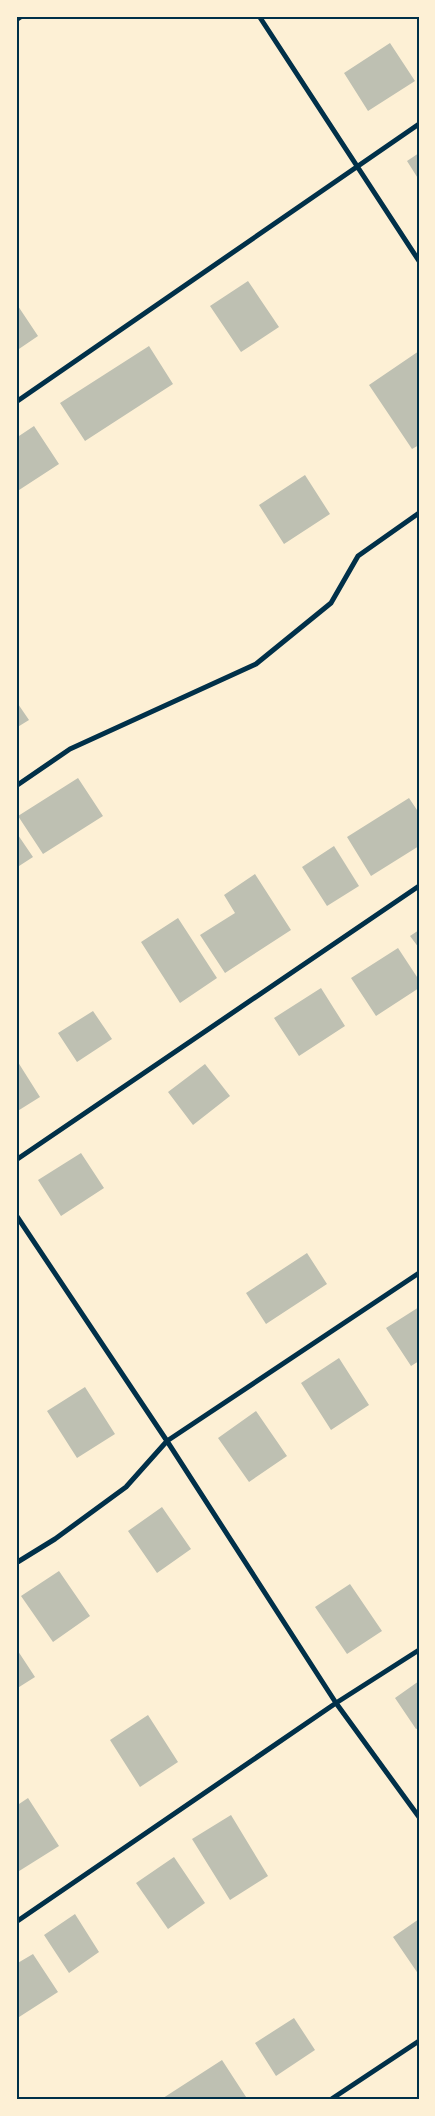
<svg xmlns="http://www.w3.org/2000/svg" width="435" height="2116" viewBox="0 0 435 2116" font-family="'Playfair Display',serif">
	<rect width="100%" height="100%" fill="#fdf0d5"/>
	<path fill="#bec0b2" d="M 390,43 L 415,81 L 368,111 L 344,73 Z
		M 419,153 L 419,180 L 407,161 Z
		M 248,281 L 279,327 L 241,352 L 210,306 Z
		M 16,303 L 38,336 L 16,351 Z
		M 149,346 L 173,384 L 85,441 L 60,403 Z
		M 419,351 L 419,445 L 412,449 L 369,385 Z
		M 34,426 L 59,464 L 16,492 L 16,438 Z
		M 305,475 L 330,514 L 284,544 L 259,505 Z
		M 16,701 L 29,720 L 16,728 Z
		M 78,778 L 103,816 L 43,854 L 18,816 Z
		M 409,798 L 419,813 L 419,846 L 371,876 L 347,837 Z
		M 16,832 L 33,857 L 16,868 Z
		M 334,846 L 359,886 L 327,906 L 302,867 Z
		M 255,874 L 291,930 L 225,973 L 200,935 L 235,913 L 224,895 Z
		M 178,918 L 217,978 L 180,1003 L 141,942 Z
		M 419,930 L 419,948 L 410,936 Z
		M 398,948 L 419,980 L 419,988 L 376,1016 L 351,978 Z
		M 321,988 L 345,1026 L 299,1056 L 274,1018 Z
		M 93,1011 L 112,1039 L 77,1062 L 58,1033 Z
		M 16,1059 L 40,1097 L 16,1112 Z
		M 205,1064 L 230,1096 L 193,1125 L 168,1092 Z
		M 81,1153 L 104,1188 L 61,1216 L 38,1180 Z
		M 307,1253 L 327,1284 L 266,1324 L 246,1293 Z
		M 419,1307 L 419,1361 L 411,1366 L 386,1328 Z
		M 339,1358 L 369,1405 L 331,1430 L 301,1383 Z
		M 85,1387 L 115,1434 L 77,1458 L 47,1411 Z
		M 256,1411 L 287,1456 L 249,1482 L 218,1438 Z
		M 162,1507 L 191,1549 L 157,1573 L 128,1531 Z
		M 59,1571 L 90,1616 L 53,1642 L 21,1596 Z
		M 350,1584 L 382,1631 L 347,1654 L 315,1607 Z
		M 16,1648 L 35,1677 L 16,1689 Z
		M 419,1681 L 419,1728 L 416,1729 L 395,1698 Z
		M 148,1715 L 178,1762 L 140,1787 L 110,1740 Z
		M 28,1798 L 59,1846 L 16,1873 L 16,1806 Z
		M 231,1815 L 268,1876 L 230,1900 L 192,1839 Z
		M 174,1857 L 205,1903 L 168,1929 L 136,1883 Z
		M 75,1914 L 99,1952 L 69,1973 L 44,1935 Z
		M 419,1919 L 419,1975 L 393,1937 Z
		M 33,1954 L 58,1992 L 16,2019 L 16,1964 Z
		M 294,2018 L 315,2050 L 276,2076 L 255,2043 Z
		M 222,2060 L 248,2100 L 160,2100 Z"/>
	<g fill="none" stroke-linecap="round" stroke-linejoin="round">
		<path stroke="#003049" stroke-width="5" d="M 259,16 L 419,261
			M 16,20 L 22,16
			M 16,402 L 419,124
			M 16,786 L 70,749 L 256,664 L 331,603 L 358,556 L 419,513
			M 16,1160 L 419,886
			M 16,1215 L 167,1441 L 336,1703 L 419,1817
			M 16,1563 L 55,1539 L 126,1487 L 167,1441 L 419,1273
			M 16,1922 L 336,1703 L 419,1650
			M 330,2100 L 419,2041"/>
	</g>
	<rect width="435" height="2116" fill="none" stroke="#fdf0d5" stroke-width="35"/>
	<rect x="18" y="18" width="400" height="2080" fill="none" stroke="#003049" stroke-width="2"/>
</svg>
